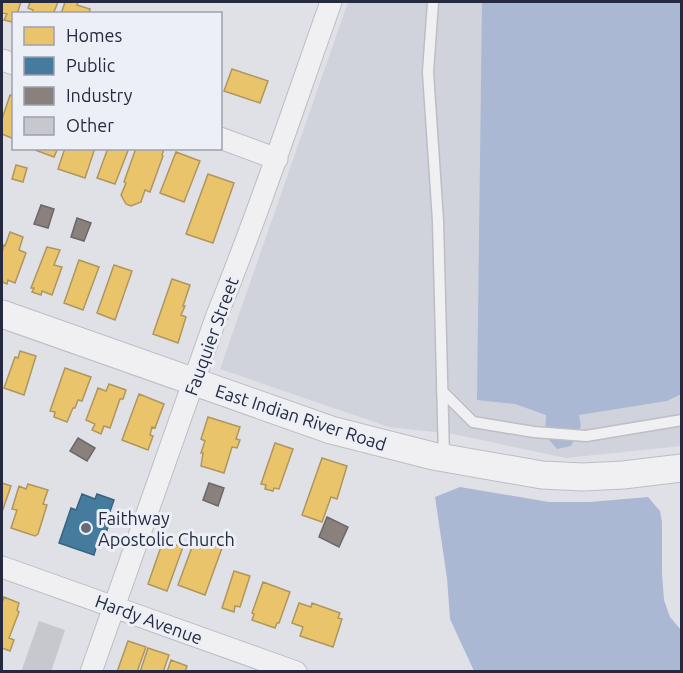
<svg xmlns="http://www.w3.org/2000/svg" width="683" height="673" viewBox="0 0 683 673" font-family="Ubuntu,sans-serif">
	<rect width="100%" height="100%" fill="#e0e1e6"/>
	<path fill="#d0d2dc" d="M 348,2 L 681,2 L 681,446 L 566,458 L 453,434 L 389,427 L 220,369 Z"/>
	<path fill="#abb8d4" d="M 482,2 L 681,2 L 681,394 L 667,401 L 579,415 L 581,426 L 571,446 L 557,449 L 545,435 L 546,415 L 515,404 L 477,400 Z
		M 460,487 L 549,502 L 590,502 L 648,497 L 660,511 L 662,522 L 662,573 L 664,600 L 670,617 L 681,630 L 681,671 L 474,671 L 450,619 L 447,578 L 435,497 Z"/>
	<path fill="#e9c46a" stroke="#ae965e" stroke-width="1.5" d="M 2,2 L 21,2 L 17,14 L 14,14 L 12,22 L 4,20 L 7,14 L 2,13 Z
		M 30,2 L 58,2 L 53,14 L 32,14 L 33,10 L 28,8 Z
		M 65,2 L 78,2 L 77,5 L 90,9 L 89,14 L 61,14 Z
		M 232,69 L 268,81 L 260,103 L 224,91 Z
		M 10,95 L 14,97 L 14,139 L 2,134 L 2,119 Z
		M 35,148 L 58,148 L 54,157 L 35,150 Z
		M 65,148 L 95,148 L 85,178 L 58,169 Z
		M 108,148 L 129,148 L 115,184 L 97,178 Z
		M 136,148 L 164,149 L 162,155 L 163,156 L 150,192 L 145,190 L 141,202 L 131,206 L 126,204 L 121,195 L 126,183 L 124,182 Z
		M 176,152 L 200,161 L 184,202 L 160,193 Z
		M 16,165 L 27,168 L 23,182 L 12,179 Z
		M 208,174 L 234,183 L 213,243 L 186,234 Z
		M 10,232 L 23,237 L 19,250 L 26,253 L 15,283 L 8,280 L 7,284 L 2,282 L 2,252 L 4,245 L 5,246 Z
		M 47,247 L 60,250 L 54,265 L 62,267 L 52,295 L 42,291 L 41,295 L 32,292 L 34,288 L 31,288 Z
		M 79,260 L 99,267 L 83,310 L 64,303 Z
		M 114,265 L 132,271 L 115,320 L 97,313 Z
		M 172,279 L 190,285 L 183,306 L 185,306 L 181,315 L 186,317 L 178,343 L 153,334 Z
		M 20,351 L 36,356 L 24,395 L 4,388 L 15,357 L 18,358 Z
		M 65,368 L 91,377 L 82,401 L 78,400 L 75,408 L 73,408 L 67,422 L 54,417 L 55,412 L 50,411 Z
		M 109,384 L 126,390 L 123,399 L 120,399 L 110,428 L 104,426 L 101,434 L 92,430 L 95,424 L 86,420 L 98,388 L 106,391 Z
		M 139,394 L 164,404 L 155,428 L 152,427 L 150,435 L 153,436 L 148,450 L 122,440 Z
		M 208,417 L 240,427 L 236,439 L 240,440 L 237,448 L 232,447 L 224,473 L 201,466 L 203,453 L 201,453 L 205,441 L 201,439 Z
		M 275,443 L 293,449 L 279,489 L 274,488 L 273,491 L 265,489 L 266,485 L 261,484 Z
		M 322,458 L 347,466 L 337,499 L 331,497 L 322,522 L 302,515 Z
		M 2,483 L 11,486 L 2,512 Z
		M 28,484 L 48,490 L 43,504 L 47,505 L 38,534 L 35,536 L 11,528 L 17,510 L 12,509 L 19,486 L 26,489 Z
		M 195,539 L 222,548 L 205,595 L 178,585 Z
		M 163,541 L 183,547 L 167,591 L 148,584 Z
		M 234,571 L 250,576 L 240,607 L 235,606 L 234,612 L 222,608 Z
		M 263,582 L 290,592 L 279,623 L 277,623 L 275,628 L 252,620 L 254,614 L 252,613 Z
		M 4,597 L 19,603 L 17,610 L 19,612 L 9,638 L 14,640 L 10,651 L 2,648 L 2,603 Z
		M 299,603 L 311,607 L 312,603 L 340,613 L 338,618 L 342,619 L 333,647 L 300,636 L 303,627 L 292,623 Z
		M 128,641 L 146,647 L 137,672 L 117,672 Z
		M 148,648 L 169,655 L 163,672 L 140,672 Z
		M 171,660 L 187,666 L 185,672 L 167,672 Z"/>
	<path fill="#457b9d" stroke="#3b6381" stroke-width="1.5" d="M 82,494 L 95,499 L 97,494 L 114,500 L 107,520 L 110,521 L 105,536 L 100,534 L 94,555 L 59,543 L 71,508 L 76,510 Z"/>
	<path fill="#8a817c" stroke="#6c676a" stroke-width="1.5" d="M 41,205 L 54,209 L 48,228 L 34,224 Z
		M 77,218 L 91,223 L 84,241 L 71,237 Z
		M 78,438 L 95,448 L 87,461 L 70,451 Z
		M 209,483 L 224,488 L 218,506 L 203,500 Z
		M 327,517 L 348,527 L 339,547 L 319,537 Z"/>
	<path fill="#c7c8ce" d="M 39,621 L 65,630 L 51,672 L 21,672 Z"/>
	<g fill="none" stroke-linecap="round" stroke-linejoin="round">
		<g stroke="#bdbec4" stroke-width="13">
			<path id="service" d="M 433,2 L 428,72 L 438,221 L 444,457
				M 442,391 L 473,422 L 534,432 L 586,436 L 682,420"/>
		</g>
		<g stroke="#bdbec4" stroke-width="23">
			<path id="minor" d="M 2,60 L 14,64
				M 220,138 L 277,159
				M 2,567 L 296,672
				M 91,672 L 217,315 C 259,212 294,106 331,2"/>
		</g>
		<g stroke="#bdbec4" stroke-width="29">
			<path id="tertiary" d="M 2,314 L 331,430 L 433,456 L 542,475 L 583,477 L 623,475 L 682,468"/>
		</g>
		<use href="#service" stroke="#f0f0f3" stroke-width="10"/>
		<use href="#minor" stroke="#f0f0f3" stroke-width="21"/>
		<use href="#tertiary" stroke="#f0f0f3" stroke-width="27"/>
	</g>
	<circle fill="#666a7b" stroke="#edeff6" stroke-width="2" cx="86" cy="528" r="6"/>
	<g text-anchor="middle" dominant-baseline="central" stroke-width="6" stroke-linejoin="round" paint-order="stroke">
		<g font-size="18" fill="#252a41" stroke="#edeff6">
			<text transform="translate(211 336) rotate(-70)">Fauquier Street</text>
			<text transform="translate(301 417) rotate(18)">East Indian River Road</text>
			<text transform="translate(149 619) rotate(20)">Hardy Avenue</text>
		</g>
		<g font-size="18" fill="#252a41" stroke="#edeff6" text-anchor="start">
			<text x="98" y="518">Faithway<tspan x="98" dy="21">Apostolic Church</tspan></text>
		</g>
	</g>
	<rect width="683" height="673" fill="none" stroke="#252a41" stroke-width="6"/>
	<rect x="12" y="12" width="210" height="138" fill="#edeff6" stroke="#9da0ae" stroke-width="1.5"/>
	<rect x="24" y="27" width="30" height="18" fill="#e9c46a" stroke="#9da0ae" stroke-width="1.5"/>
	<text x="66" y="42" font-size="18" fill="#252a41">Homes</text>
	<rect x="24" y="57" width="30" height="18" fill="#457b9d" stroke="#9da0ae" stroke-width="1.5"/>
	<text x="66" y="72" font-size="18" fill="#252a41">Public</text>
	<rect x="24" y="87" width="30" height="18" fill="#8a817c" stroke="#9da0ae" stroke-width="1.5"/>
	<text x="66" y="102" font-size="18" fill="#252a41">Industry</text>
	<rect x="24" y="117" width="30" height="18" fill="#c7c8ce" stroke="#9da0ae" stroke-width="1.5"/>
	<text x="66" y="132" font-size="18" fill="#252a41">Other</text>
</svg>
